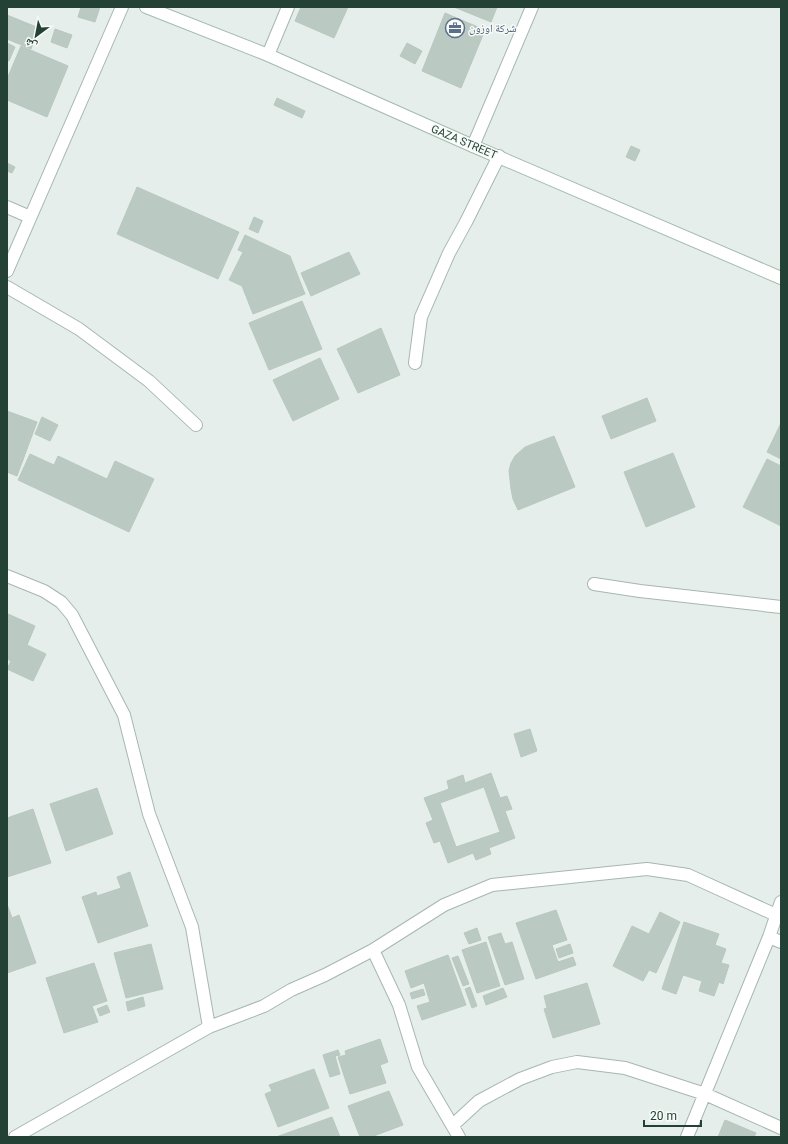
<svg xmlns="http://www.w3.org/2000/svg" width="788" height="1144" viewBox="0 0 788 1144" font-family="Roboto,'Noto Naskh Arabic',sans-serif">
	<rect width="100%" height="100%" fill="#e5eeea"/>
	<path fill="#bac9c2" stroke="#b8c8c0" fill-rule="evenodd" d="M 81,7 L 100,7 L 95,22 L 78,17 Z
		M 301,7 L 348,7 L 334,38 L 295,21 Z
		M 454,7 L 497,7 L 491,22 Z
		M 445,13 L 485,30 L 461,88 L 422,71 Z
		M 7,15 L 39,28 L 31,49 L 7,39 Z
		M 55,29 L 72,35 L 67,48 L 51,42 Z
		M 7,43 L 15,47 L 9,61 L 7,60 Z
		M 407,43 L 422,51 L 415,64 L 400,56 Z
		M 21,46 L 68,66 L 47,117 L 7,100 L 7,79 Z
		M 277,98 L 305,111 L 302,118 L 274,105 Z
		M 631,146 L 640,150 L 635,161 L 626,157 Z
		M 7,163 L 15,167 L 12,173 L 7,171 Z
		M 137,187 L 239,232 L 218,279 L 117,234 Z
		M 254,217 L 263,221 L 258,233 L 249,229 Z
		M 245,235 L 290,256 L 305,294 L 253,314 L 242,286 L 229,280 L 243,252 L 238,250 Z
		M 349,252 L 360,274 L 311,296 L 301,273 Z
		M 302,301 L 322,349 L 269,370 L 249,323 Z
		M 381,328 L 400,375 L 358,393 L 337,349 Z
		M 320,358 L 339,399 L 293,421 L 273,380 Z
		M 647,398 L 656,421 L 611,439 L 602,416 Z
		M 7,411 L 37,422 L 17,476 L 7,472 Z
		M 42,417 L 58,425 L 50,441 L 35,434 Z
		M 781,423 L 781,459 L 767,452 Z
		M 554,436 L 575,487 L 518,510 L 513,499 L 511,489 L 509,471 L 511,463 L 515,456 L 525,447 Z
		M 673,453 L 695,507 L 646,527 L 624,472 Z
		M 30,454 L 54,465 L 58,456 L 107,479 L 115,461 L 154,479 L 129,532 L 18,480 Z
		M 767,459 L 781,466 L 781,526 L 743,507 Z
		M 8,614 L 35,626 L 27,645 L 46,654 L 33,681 L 7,669 L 11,661 L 7,659 L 7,617 Z
		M 530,729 L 537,751 L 521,757 L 514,734 Z
		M 491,773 L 500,798 L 507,796 L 512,809 L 505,811 L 515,838 L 489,848 L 491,854 L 476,860 L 473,853 L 448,863 L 440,841 L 434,843 L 426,823 L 433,820 L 424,798 L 449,789 L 447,781 L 463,775 L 465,783 ZM 484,787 L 500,832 L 456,847 L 440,803 Z
		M 97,788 L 113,834 L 66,851 L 50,804 Z
		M 33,809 L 51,863 L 7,877 L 7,818 Z
		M 130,872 L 148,926 L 98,943 L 82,897 L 96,892 L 97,896 L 121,888 L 117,877 Z
		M 7,904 L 12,918 L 19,915 L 36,963 L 7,973 Z
		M 556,910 L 567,940 L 552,945 L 558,962 L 573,957 L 576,965 L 536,979 L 516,923 Z
		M 660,912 L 680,922 L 656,973 L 649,970 L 643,981 L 613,966 L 632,926 L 649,934 Z
		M 684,922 L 719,934 L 715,945 L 726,949 L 721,963 L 729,965 L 723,984 L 719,982 L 714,996 L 699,991 L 702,981 L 683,975 L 676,994 L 662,989 Z
		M 477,928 L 481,940 L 469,944 L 464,933 Z
		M 501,933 L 505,944 L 512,942 L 524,979 L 505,985 L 488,937 Z
		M 486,942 L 500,986 L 477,993 L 462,950 Z
		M 151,944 L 163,989 L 126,998 L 114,953 Z
		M 570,944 L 573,953 L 559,958 L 556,949 Z
		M 448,955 L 466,1005 L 422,1020 L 417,1006 L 430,1002 L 424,983 L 411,988 L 405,971 Z
		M 458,956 L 469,984 L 463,986 L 452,958 Z
		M 94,963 L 107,1001 L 92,1006 L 98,1022 L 64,1033 L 46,978 Z
		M 587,983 L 600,1024 L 553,1038 L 544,1009 L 547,1008 L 544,996 Z
		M 470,987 L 477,1006 L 472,1008 L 465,989 Z
		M 503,988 L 507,997 L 486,1005 L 483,996 Z
		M 423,989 L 425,995 L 412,999 L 410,993 Z
		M 143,997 L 145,1006 L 128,1011 L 126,1002 Z
		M 107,1005 L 110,1012 L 100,1016 L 97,1009 Z
		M 380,1039 L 388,1062 L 380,1065 L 386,1083 L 350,1094 L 338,1057 L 346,1055 L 345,1051 Z
		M 338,1050 L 340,1055 L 335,1056 L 340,1074 L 330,1077 L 323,1055 Z
		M 314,1069 L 329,1108 L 278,1127 L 265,1094 L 272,1091 L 269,1085 Z
		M 389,1091 L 403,1125 L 371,1137 L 360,1137 L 348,1106 Z
		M 332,1117 L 340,1137 L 276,1137 Z
		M 725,1120 L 756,1133 L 754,1137 L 718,1137 Z"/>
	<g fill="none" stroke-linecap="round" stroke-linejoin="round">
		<g stroke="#a7b7b0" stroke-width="14">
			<path id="minor" d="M 268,55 L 288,7
				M 473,146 L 532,7
				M 7,207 L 30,217
				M 7,271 L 122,7
				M 7,287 L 79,329 L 149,381 L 196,425
				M 415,363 L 421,317 L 449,253 L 466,222 L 499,156
				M 7,576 L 44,591 L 61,602 L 72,615 L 124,715 L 149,814 L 192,927 L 209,1027
				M 594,584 L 640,591 L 781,607
				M 769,937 L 781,942
				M 373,950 L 399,1005 L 418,1067 L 459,1137
				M 453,1125 L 479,1101 L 520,1079 L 552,1067 L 577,1062 L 625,1068 L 705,1094 L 781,1128
				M 15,1137 L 209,1027 L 264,1006 L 291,990 L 325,975 L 373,950 L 444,905 L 492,885 L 647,869 L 688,875 L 776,915
				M 687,1137 L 769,937 L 781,902"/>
		</g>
		<g stroke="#a4bab0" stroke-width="14">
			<path id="secondary" d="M 146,7 L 268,55 L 473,146 L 781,278"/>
		</g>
		<use href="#minor" stroke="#fff" stroke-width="12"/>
		<use href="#secondary" stroke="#fff" stroke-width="12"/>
	</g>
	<defs>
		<g id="office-ring" transform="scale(1)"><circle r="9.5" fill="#f6fbf8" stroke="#5c6f8a" stroke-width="1.5"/><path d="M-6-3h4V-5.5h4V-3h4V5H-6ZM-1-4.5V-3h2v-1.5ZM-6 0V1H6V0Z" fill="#5c6f8a"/></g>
	</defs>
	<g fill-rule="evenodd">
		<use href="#office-ring" x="455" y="28"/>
	</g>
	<g text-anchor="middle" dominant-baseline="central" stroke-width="3" stroke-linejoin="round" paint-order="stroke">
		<g font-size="11" fill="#4e5e75" stroke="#f6fbf8" text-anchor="start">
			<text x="469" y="28">شركة اوزون</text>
		</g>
		<g font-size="11" fill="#244136" stroke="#f6fbf8">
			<text transform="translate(464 142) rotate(23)">GAZA STREET</text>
		</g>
	</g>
	<rect width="788" height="1144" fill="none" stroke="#244136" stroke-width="16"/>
	<g transform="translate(36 36) rotate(212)" stroke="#f6fbf8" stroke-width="3" paint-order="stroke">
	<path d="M0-3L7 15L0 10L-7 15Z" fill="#244136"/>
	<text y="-6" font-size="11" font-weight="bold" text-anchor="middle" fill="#244136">ش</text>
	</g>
	<path d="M644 1120v6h57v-6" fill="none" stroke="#244136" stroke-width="2"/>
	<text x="650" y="1120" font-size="12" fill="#244136" stroke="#f6fbf8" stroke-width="3" paint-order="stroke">20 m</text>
</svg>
